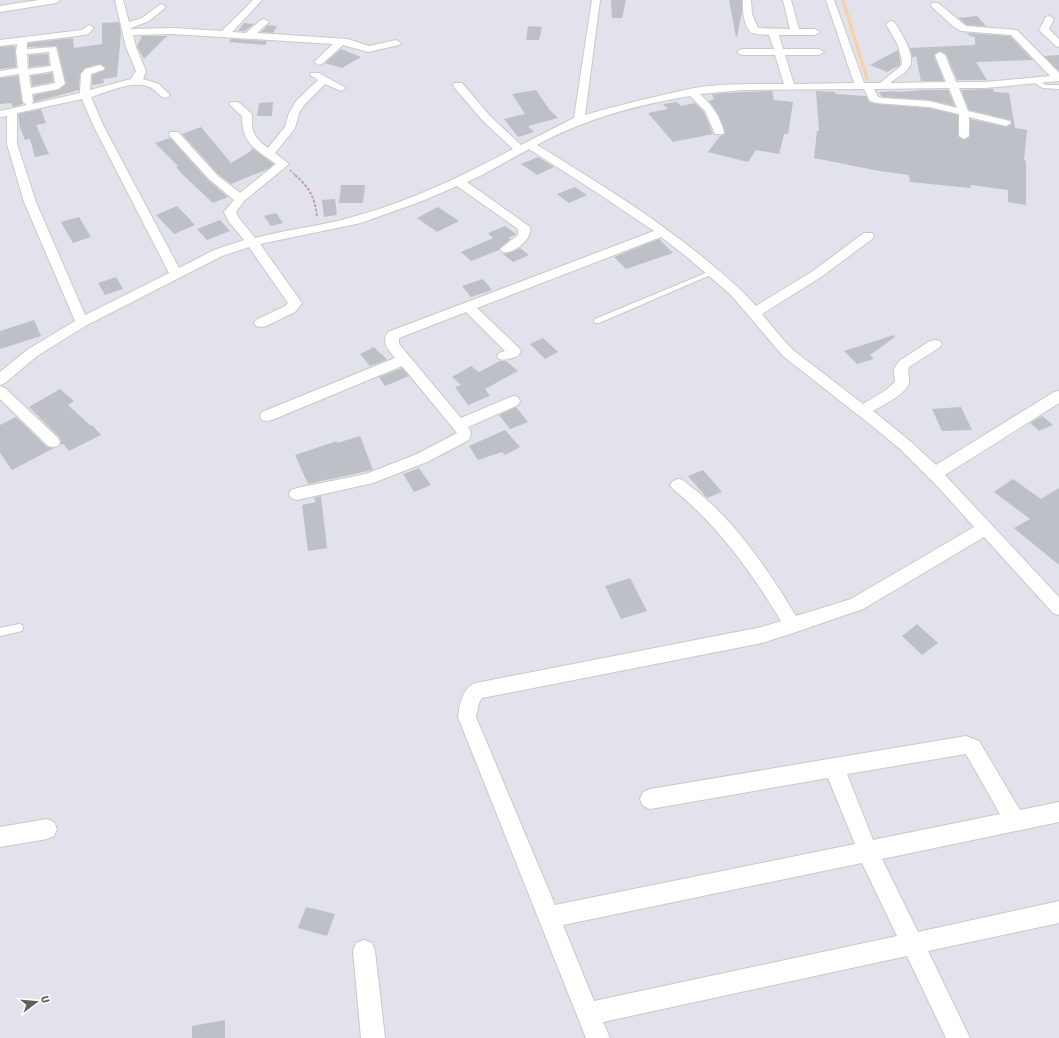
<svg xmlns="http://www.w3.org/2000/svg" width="1059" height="1038" viewBox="0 0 1059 1038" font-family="'Asap Condensed',sans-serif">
	<rect width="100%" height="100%" fill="#e1e2ec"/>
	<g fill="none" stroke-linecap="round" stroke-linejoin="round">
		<path stroke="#fad2a2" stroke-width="3" d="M 843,0 L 867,79"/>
	</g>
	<path fill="#bdc0c6" d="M 611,0 L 626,0 L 622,18 L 612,18 Z
		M 729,0 L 742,0 L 742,12 L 737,37 L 736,37 Z
		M 977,16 L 986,26 L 967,25 L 958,18 Z
		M 119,22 L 121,33 L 117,77 L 103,79 L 104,83 L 92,85 L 92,75 L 103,71 L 106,68 L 100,64 L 85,68 L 80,74 L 79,90 L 34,102 L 34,95 L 58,90 L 66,84 L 57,46 L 28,47 L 28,43 L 73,38 L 74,48 L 102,44 L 102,23 Z
		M 244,23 L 254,24 L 245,31 L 238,31 Z
		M 268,25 L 277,26 L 273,33 L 261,32 Z
		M 528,26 L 542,27 L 539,40 L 526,40 Z
		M 967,33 L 1010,36 L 1033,60 L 976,62 L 987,80 L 957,80 L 946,54 L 939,51 L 934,56 L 944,81 L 921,81 L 916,56 L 912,58 L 910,48 L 975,45 L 975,37 L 970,36 Z
		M 142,36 L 167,36 L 144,59 L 137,46 Z
		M 231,39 L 267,41 L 265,45 L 229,42 Z
		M 15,46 L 16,67 L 0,69 L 0,47 Z
		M 341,49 L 361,57 L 342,68 L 325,63 Z
		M 898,50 L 900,61 L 900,65 L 887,72 L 870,65 Z
		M 48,54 L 49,65 L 29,67 L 29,55 Z
		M 1059,55 L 1059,71 L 1044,56 Z
		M 52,73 L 53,82 L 32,86 L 31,76 Z
		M 18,76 L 22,102 L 23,104 L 13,107 L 11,103 L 0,104 L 0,78 Z
		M 993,89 L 994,92 L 1009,93 L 1015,128 L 1027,130 L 1024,160 L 1026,161 L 1026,205 L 1008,202 L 1008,190 L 971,185 L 971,188 L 910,182 L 909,175 L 879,171 L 814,158 L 817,131 L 819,131 L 816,91 L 835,92 L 835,94 L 866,96 L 869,102 L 876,104 L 929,108 L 958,115 L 958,136 L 965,140 L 970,136 L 970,119 L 1006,127 L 1012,123 L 1010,120 L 969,110 L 961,90 Z
		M 536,90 L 549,109 L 558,118 L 528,126 L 534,132 L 518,137 L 504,119 L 525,114 L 512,94 Z
		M 923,90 L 948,90 L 955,106 L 929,100 L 882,97 L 879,92 L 897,91 L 897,92 Z
		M 772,91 L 774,100 L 793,102 L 788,134 L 784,134 L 779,154 L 756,150 L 748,162 L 708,152 L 720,136 L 724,135 L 725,132 L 719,116 L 709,101 L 714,99 L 712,94 L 743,92 Z
		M 273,102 L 272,116 L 257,116 L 259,103 Z
		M 677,102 L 681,106 L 695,103 L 704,112 L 713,134 L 673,142 L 648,113 L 668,109 L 663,104 Z
		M 41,109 L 46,123 L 36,125 L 49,154 L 35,157 L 30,139 L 25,140 L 20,128 L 18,114 Z
		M 201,127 L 231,163 L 251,151 L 252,148 L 274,164 L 268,169 L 231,184 L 218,174 L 182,134 Z
		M 170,138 L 208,180 L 228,197 L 213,203 L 182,174 L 176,167 L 178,166 L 155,143 Z
		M 538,157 L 554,167 L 537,175 L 521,164 Z
		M 341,185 L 365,185 L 363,203 L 339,203 Z
		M 575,187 L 587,195 L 569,203 L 557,194 Z
		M 335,199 L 337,215 L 324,217 L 322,200 Z
		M 177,206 L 195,225 L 174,234 L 156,215 Z
		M 438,207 L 459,221 L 437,232 L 417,218 Z
		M 276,213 L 283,223 L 271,226 L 264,216 Z
		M 79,217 L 91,237 L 73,243 L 61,222 Z
		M 220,220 L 230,231 L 207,240 L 197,229 Z
		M 505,226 L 516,234 L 509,238 L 510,239 L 499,250 L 471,261 L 461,252 L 493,238 L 488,233 Z
		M 659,239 L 673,253 L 626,269 L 614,257 Z
		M 520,248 L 529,255 L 513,262 L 503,254 L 512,252 Z
		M 116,277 L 123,289 L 105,295 L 98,283 Z
		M 483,279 L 492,290 L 471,297 L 462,286 Z
		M 34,320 L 41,336 L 0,349 L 0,331 Z
		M 894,335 L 895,337 L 870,355 L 874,359 L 857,364 L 844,351 Z
		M 543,338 L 558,352 L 545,359 L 530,344 Z
		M 374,347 L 381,354 L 382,354 L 387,360 L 370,366 L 360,354 Z
		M 500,361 L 506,361 L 518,371 L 485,389 L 490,396 L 468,405 L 455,387 L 461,385 L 452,377 L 471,366 L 479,372 Z
		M 402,368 L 409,376 L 385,386 L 379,377 Z
		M 60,389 L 74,401 L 68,405 L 91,426 L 92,425 L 101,435 L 69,451 L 63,444 L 60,445 L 61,441 L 59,437 L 29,407 Z
		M 516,407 L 528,422 L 510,429 L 499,415 Z
		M 961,407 L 972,430 L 942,431 L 932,409 Z
		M 1042,416 L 1053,425 L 1039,431 L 1030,423 Z
		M 16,417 L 47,447 L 54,448 L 12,470 L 0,453 L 0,425 Z
		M 505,430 L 520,447 L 505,455 L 502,452 L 478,460 L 469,446 Z
		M 360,436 L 373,470 L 308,484 L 295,455 L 337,441 L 337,443 Z
		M 419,468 L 431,485 L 414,492 L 403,474 Z
		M 703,470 L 722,492 L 707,498 L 688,476 Z
		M 1013,479 L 1041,499 L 1059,488 L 1059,565 L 1014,528 L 1030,519 L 994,492 Z
		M 321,496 L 327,548 L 308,551 L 302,505 L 316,502 L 314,498 Z
		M 630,578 L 647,611 L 621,619 L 605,586 Z
		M 917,624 L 938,643 L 922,655 L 902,636 Z
		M 306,907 L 335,914 L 327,936 L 298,928 Z
		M 225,1020 L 225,1038 L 192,1038 L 192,1026 Z"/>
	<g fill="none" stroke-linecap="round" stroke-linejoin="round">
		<g stroke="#cbc9c4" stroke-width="2">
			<path id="service" d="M 1035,79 L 1046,85 L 1059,85 L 1059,89 L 1043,88 L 1033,82 L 1033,80 Z
				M 713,270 L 716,272 L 715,273 L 599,323 L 595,323 L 594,321 L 595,319 Z
				M 19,624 L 22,625 L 23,628 L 22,631 L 0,636 L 0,628 Z"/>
		</g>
		<g stroke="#cbc9c4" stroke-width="2">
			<path id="minor" d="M 39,0 L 60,0 L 56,3 L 0,12 L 0,6 Z
				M 115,0 L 123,0 L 129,22 L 142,18 L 161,4 L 166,7 L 149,21 L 131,28 L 131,29 L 173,28 L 222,31 L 253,0 L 262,0 L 232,32 L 246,33 L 261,20 L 264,19 L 269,22 L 257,33 L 348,39 L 369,46 L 396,40 L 401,43 L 399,45 L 368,52 L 343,45 L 322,64 L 319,65 L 314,62 L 333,44 L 173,34 L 133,35 L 136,47 L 146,71 L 143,79 L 159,84 L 170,95 L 165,98 C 158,96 155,88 147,86 C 130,81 108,92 91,97 L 104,127 L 179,268 L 214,250 L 244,240 L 229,222 L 224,212 L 234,200 L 209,179 L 170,136 L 169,134 L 170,132 L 178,132 L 217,175 L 240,193 L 276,164 C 255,149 242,144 242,116 L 229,104 L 230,102 L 238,102 L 251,113 C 253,117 252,121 252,126 C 253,136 261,143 268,148 L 285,127 L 289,113 L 296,101 L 318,80 L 310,75 L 311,73 L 319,73 L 346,88 L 341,91 L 325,84 L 304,105 L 299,113 L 295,128 L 275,153 L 289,164 L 244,201 L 236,212 L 239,218 L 255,238 C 288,229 323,226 356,216 C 411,201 463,176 513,149 L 482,120 L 454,87 L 453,85 L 454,83 L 462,83 L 490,116 L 521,145 L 574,118 L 592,0 L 600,0 L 585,115 C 619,105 654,97 689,89 C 720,83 753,84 784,84 L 775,55 L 742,55 L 737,52 L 742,49 L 774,49 L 769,35 C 764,34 757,35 753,33 C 744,30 742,8 743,0 L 751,0 L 752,14 L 758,28 L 790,29 L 783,0 L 791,0 L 799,29 L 815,29 L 820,32 L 815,35 L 779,35 L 783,49 L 819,49 L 824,52 L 819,55 L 785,55 L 794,84 L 854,83 L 826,0 L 834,0 L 864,83 L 880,83 L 901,66 L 902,61 L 898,45 L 886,24 L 891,21 L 894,22 C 901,32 918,58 908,69 C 904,74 896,78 890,83 L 946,82 L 935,55 L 940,52 L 945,55 L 956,82 L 985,82 L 1050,76 L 1011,35 L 961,31 L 954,27 L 932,7 L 931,5 L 932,3 L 938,3 L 966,26 L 1017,30 L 1059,73 L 1059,81 L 985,88 L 959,88 L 968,111 L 1010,121 L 1011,123 L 1006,126 L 969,117 L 969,136 L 964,139 L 959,136 L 959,114 L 929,107 L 876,103 L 870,101 L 864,89 L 743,90 L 700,94 C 712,105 720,117 724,132 L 723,134 L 715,134 L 705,111 L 690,96 C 636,105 584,119 537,145 C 594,180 653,216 705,259 C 723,274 741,289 756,306 L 813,271 L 864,233 L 872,233 L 874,236 L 872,239 L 821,277 L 762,314 L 780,336 L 793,350 L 863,404 L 886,390 L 895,382 L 894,369 L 899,361 L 930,341 L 935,340 L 940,341 L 942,344 L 940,347 L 909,367 C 907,372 910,378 909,383 C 906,394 882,406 873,411 L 910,441 L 936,465 L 1054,392 L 1059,391 L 1059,403 L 945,475 L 1059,597 L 1059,615 L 1053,613 L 984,537 L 863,609 L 793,633 L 762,643 L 482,698 L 479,703 L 476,717 L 555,905 L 855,844 L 828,778 L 650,809 L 643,806 L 640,799 L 643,792 L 650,789 L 966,736 L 979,741 L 1020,810 L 1059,802 L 1059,822 L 882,859 L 918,932 L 1059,901 L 1059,923 L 928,951 L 970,1038 L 946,1038 L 907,956 L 603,1022 L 610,1038 L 586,1038 L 458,717 C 460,704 462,688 476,683 L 762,627 L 781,621 C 751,571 718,526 673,489 L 670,485 L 673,481 C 673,481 678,479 678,479 C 684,479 689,486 694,489 C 737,523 768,570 796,616 L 851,599 L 974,527 L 939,488 L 900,449 L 871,425 L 783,356 L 731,295 L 687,257 L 661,237 L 477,308 L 519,348 L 521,351 L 518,356 C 511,358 506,361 499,359 L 497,356 L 499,353 L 505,351 L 466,312 L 399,338 L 399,344 L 461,418 L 513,396 L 518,397 L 520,401 L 518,405 L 468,427 L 471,432 L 469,440 L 427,462 L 373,483 L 297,500 L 291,498 L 289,494 L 291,490 L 297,488 L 366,474 L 417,454 L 457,433 L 402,366 L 272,420 L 267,421 L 262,420 L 260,416 L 262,412 L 395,358 C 388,349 381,343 388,332 L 654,231 L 596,192 L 529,149 L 482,175 L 467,182 L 530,227 C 533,239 513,255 502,252 L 500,249 L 518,235 L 518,229 L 457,186 L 422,201 L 361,223 L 260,244 L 302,303 L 295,312 L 266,326 L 261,327 L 256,326 L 254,323 L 256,320 L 285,306 L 288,303 L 249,247 L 222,256 L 87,325 L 37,356 L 5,383 L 0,385 L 0,372 L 27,350 L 75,321 L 24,202 L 7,144 L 7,116 L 0,117 L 0,111 L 27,105 L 23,102 L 19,74 L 0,77 L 0,71 L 18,68 L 16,52 L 17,44 L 0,46 L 0,40 L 82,30 L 89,25 L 94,28 L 88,34 L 85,35 L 27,42 L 27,49 L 56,47 L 65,84 L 58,89 L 32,94 L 33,102 L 32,104 L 80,93 L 81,74 L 85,69 L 100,65 L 105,68 L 103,70 L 91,74 L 90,90 L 131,79 L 136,71 L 126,47 ZM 49,52 L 51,66 L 28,69 L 27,54 ZM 53,71 L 55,83 L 31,88 L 29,75 ZM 949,88 L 957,108 L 929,101 L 881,98 L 878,97 L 874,89 ZM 82,99 L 94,127 L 169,273 L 85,315 L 36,202 L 17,144 L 17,113 ZM 966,754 L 1000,814 L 873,840 L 847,774 ZM 862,863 L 897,936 L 594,1001 L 563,925 Z
				M 1049,16 L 1054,19 L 1049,29 L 1059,39 L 1059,47 L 1056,46 L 1039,30 L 1046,17 Z
				M 0,386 L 5,388 L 58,438 L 60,442 L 58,446 L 53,447 L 48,446 L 0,399 Z
				M 47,819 L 54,822 L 57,829 L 54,836 L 47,839 L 0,847 L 0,827 Z
				M 364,940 L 372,943 L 375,951 L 385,1038 L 361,1038 L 353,951 L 356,943 Z"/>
		</g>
		<path stroke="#cb9db9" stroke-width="1.5" stroke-dasharray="2.5 1.5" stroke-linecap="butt" d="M 290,170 L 296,176"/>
		<path stroke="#cb9db9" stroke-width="2" stroke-dasharray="3 1.5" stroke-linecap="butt" d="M 295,175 C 310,188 315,198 317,217"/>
		<use href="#service" fill="#fff" fill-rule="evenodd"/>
		<use href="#minor" fill="#fff" fill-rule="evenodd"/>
	</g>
	<g transform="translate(36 1002) rotate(74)" stroke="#ffffff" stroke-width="3" paint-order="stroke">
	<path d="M0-3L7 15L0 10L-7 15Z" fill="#615e59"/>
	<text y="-6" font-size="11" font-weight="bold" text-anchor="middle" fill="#615e59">U</text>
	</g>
</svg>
